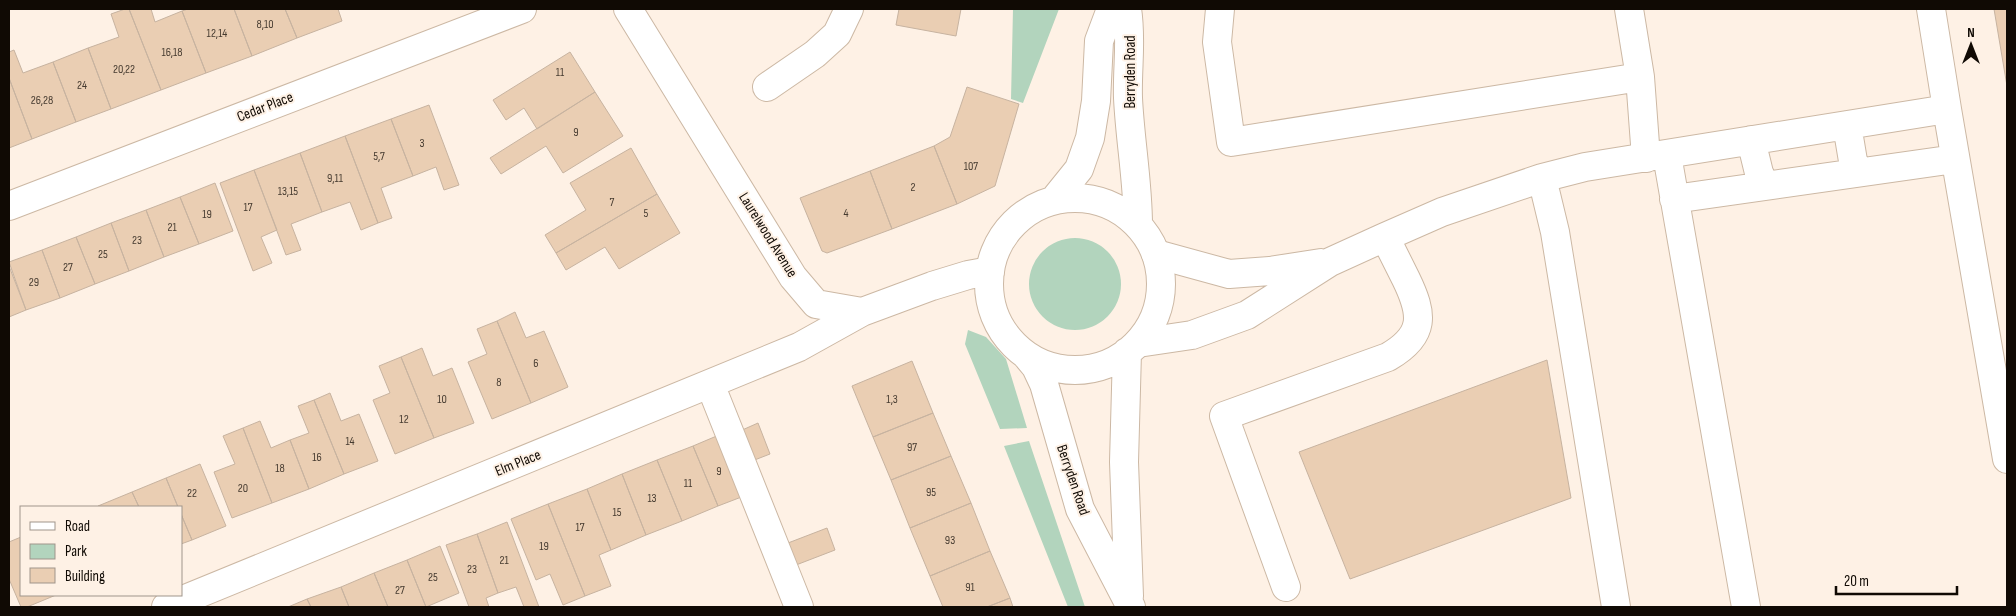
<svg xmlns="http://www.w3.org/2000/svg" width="2016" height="616" viewBox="0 0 2016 616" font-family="'Sofia Sans Condensed',sans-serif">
	<rect width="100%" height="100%" fill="#fef1e5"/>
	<path fill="#b2d4bd" d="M 1013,9 L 1059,9 L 1023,103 L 1011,99 Z
		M1029 284a46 46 0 1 1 92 0a46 46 0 1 1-92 0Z
		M 968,330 L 986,337 L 1006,359 L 1027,428 L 1000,429 L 965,344 Z
		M 1029,441 L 1085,607 L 1068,607 L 1004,446 Z"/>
	<path fill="#eaceb3" stroke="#c7b3a0" d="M 125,9 L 129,9 L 161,90 L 111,109 L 88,48 L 119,37 L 111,14 Z
		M 129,9 L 151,9 L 155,22 L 182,11 L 206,73 L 161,90 Z
		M 188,9 L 234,9 L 252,56 L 206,73 L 182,11 Z
		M 234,9 L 285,9 L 297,38 L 252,56 Z
		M 285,9 L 338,9 L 342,21 L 297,38 Z
		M 899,9 L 961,9 L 956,36 L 896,25 Z
		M 1994,9 L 2007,9 L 2007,86 Z
		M 88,48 L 111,109 L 76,122 L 53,62 Z
		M 14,50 L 23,73 L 53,62 L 76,122 L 32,139 L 9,78 L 9,52 Z
		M 570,52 L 595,92 L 537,129 L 524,108 L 506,120 L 493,100 Z
		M 9,78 L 32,139 L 9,148 Z
		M 967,87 L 1019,104 L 995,186 L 957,204 L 934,146 L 950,137 Z
		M 595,92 L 623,136 L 563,173 L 546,146 L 501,174 L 490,158 Z
		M 429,105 L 459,185 L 444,190 L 436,167 L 413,176 L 391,119 Z
		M 391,119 L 413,176 L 381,188 L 392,218 L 378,223 L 345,136 Z
		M 345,136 L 378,223 L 361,230 L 350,202 L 322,212 L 300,153 Z
		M 934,146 L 957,204 L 892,229 L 870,171 Z
		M 631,148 L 657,194 L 556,253 L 545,235 L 586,210 L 570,183 Z
		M 300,153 L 322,212 L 291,224 L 301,250 L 286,255 L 254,170 Z
		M 254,170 L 277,230 L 261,237 L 272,263 L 253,271 L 220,183 Z
		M 870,171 L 892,229 L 827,253 L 822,251 L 800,198 Z
		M 215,183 L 233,231 L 199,244 L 180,197 Z
		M 657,194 L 680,233 L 619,269 L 605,247 L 566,270 L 556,253 Z
		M 180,197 L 199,244 L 164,257 L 146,210 Z
		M 146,210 L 164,257 L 129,271 L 111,223 Z
		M 111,223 L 129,271 L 95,284 L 76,237 Z
		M 76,237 L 95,284 L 60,298 L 42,250 Z
		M 42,250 L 60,298 L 26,310 L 9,262 Z
		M 9,266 L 26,310 L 9,317 Z
		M 515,312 L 526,338 L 544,331 L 568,387 L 531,403 L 497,321 Z
		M 497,321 L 531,403 L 492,419 L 468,362 L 487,354 L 477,329 Z
		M 422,348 L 433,376 L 452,368 L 474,423 L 434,438 L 401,357 Z
		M 401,357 L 434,438 L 395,454 L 373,400 L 390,393 L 379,366 Z
		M 1547,360 L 1571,498 L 1350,579 L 1299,452 Z
		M 912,361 L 933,413 L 873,437 L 852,386 Z
		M 330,393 L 341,421 L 359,414 L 378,461 L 344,474 L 314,400 Z
		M 314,400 L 344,474 L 309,489 L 290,440 L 309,433 L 298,406 Z
		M 933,413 L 951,456 L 891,480 L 873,437 Z
		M 260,421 L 271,448 L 290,440 L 309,489 L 272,503 L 243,428 Z
		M 758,423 L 770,454 L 752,461 L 740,431 Z
		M 243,428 L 272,503 L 232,518 L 214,472 L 235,464 L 223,436 Z
		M 719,435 L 744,496 L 718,506 L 693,446 Z
		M 693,446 L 718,506 L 682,521 L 657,460 Z
		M 951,456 L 971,503 L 910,528 L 891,480 Z
		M 657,460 L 682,521 L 646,535 L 622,474 Z
		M 200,464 L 226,526 L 192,540 L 181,514 L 181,507 L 178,507 L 166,478 Z
		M 622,474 L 646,535 L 611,550 L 587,489 Z
		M 166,478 L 178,507 L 139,507 L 132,492 Z
		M 587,489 L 611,550 L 599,555 L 611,586 L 585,596 L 548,504 Z
		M 132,492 L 139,507 L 98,507 L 98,506 Z
		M 971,503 L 990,551 L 930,576 L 910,528 Z
		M 548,504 L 585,596 L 563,605 L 550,574 L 536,580 L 511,519 Z
		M 181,514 L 192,540 L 181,544 Z
		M 507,522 L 539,607 L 524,607 L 516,587 L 498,593 L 477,534 Z
		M 827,528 L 835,550 L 796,565 L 788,543 Z
		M 477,534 L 498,593 L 486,598 L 489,607 L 469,607 L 446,545 Z
		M 21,537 L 21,595 L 56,595 L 27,607 L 21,607 L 9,579 L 9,542 Z
		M 440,546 L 459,593 L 426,607 L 407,560 Z
		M 990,551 L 1010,598 L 987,607 L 943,607 L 930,576 Z
		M 407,560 L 426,607 L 388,607 L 374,573 Z
		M 374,573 L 388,607 L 349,607 L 341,587 Z
		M 341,587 L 349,607 L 311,607 L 307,599 Z
		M 1010,598 L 1013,607 L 987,607 Z
		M 307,599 L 311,607 L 288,607 Z"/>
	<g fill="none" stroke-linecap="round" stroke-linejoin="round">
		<g stroke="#ccb8a4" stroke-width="30">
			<path id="minor" d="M 628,9 L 793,277 L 816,304 L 862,312 L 932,286 L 968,275 L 990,271
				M 1220,9 L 1217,42 L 1231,142 L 1640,77
				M 1629,9 L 1640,77 L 1646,158
				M 767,87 L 815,54 L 837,34 L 849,9
				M 1947,109 L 2007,459
				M 1847,125 L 1853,161 L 1859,172
				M 1751,140 L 1759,173 L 1765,185
				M 1667,155 L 1746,607
				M 1542,178 L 1555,232 L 1616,607
				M 1674,199 L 1955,159
				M 9,206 L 522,9
				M 1156,254 L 1229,274 L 1270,271 L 1321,263
				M 1138,343 L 1192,335 L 1247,315 L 1330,262 L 1385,237 L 1442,212 L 1542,178 L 1585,167 L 1947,109 L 1931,9
				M 710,384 L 799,607
				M 1286,587 L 1224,416 L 1388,357 C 1426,335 1423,314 1406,279 C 1399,265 1392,251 1385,237
				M 166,607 L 799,347 L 862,312"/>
		</g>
		<g stroke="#ccb8a4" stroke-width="30">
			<path id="major" d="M 1127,9 C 1132,40 1127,67 1128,98 C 1130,140 1138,183 1138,225
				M989 284a86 86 0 1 1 172 0a86 86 0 1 1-172 0Z
				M 1054,200 L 1079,169 L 1090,138 L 1096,101 L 1099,41 L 1111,9
				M 1127,352 L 1124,462 L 1129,596
				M 1026,355 L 1036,367 L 1044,384 L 1080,509 L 1131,607"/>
		</g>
		<use href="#minor" stroke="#fff" stroke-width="28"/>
		<use href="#major" stroke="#fff" stroke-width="28"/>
	</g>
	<g text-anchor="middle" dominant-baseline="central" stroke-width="4" stroke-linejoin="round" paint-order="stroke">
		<g font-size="12" fill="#463b30">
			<text x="265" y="24">8,10</text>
			<text x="217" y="33">12,14</text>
			<text x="172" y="52">16,18</text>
			<text x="124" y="69">20,22</text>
			<text x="560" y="72">11</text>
			<text x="82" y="85">24</text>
			<text x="42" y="100">26,28</text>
			<text x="576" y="132">9</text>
			<text x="422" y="143">3</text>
			<text x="379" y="156">5,7</text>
			<text x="971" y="166">107</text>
			<text x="335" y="178">9,11</text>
			<text x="913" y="187">2</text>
			<text x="288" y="191">13,15</text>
			<text x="612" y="202">7</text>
			<text x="248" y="207">17</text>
			<text x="646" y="213">5</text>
			<text x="846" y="213">4</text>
			<text x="207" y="214">19</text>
			<text x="172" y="227">21</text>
			<text x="137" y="240">23</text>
			<text x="103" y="254">25</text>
			<text x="68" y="267">27</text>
			<text x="34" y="282">29</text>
			<text x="536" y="363">6</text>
			<text x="499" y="382">8</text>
			<text x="442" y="399">10</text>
			<text x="892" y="399">1,3</text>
			<text x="404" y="419">12</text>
			<text x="350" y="441">14</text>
			<text x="912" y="447">97</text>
			<text x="317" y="457">16</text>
			<text x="280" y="468">18</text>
			<text x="719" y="471">9</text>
			<text x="688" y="483">11</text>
			<text x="243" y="488">20</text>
			<text x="931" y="492">95</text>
			<text x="192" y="493">22</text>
			<text x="652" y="498">13</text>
			<text x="617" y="512">15</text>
			<text x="580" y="527">17</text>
			<text x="950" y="540">93</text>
			<text x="544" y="546">19</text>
			<text x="504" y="560">21</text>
			<text x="472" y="569">23</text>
			<text x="433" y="577">25</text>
			<text x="970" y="587">91</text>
			<text x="400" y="590">27</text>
		</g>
		<g font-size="15" fill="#100a04" stroke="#fef1e5">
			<text transform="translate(1130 72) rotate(-90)">Berryden Road</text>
			<text transform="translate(265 107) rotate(-21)">Cedar Place</text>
			<text transform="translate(768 235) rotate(58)">Laurelwood Avenue</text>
			<text transform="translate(518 463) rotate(-22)">Elm Place</text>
			<text transform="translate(1073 480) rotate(71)">Berryden Road</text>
		</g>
	</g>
	<rect width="2016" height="616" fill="none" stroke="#100a04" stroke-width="20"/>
	<rect x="20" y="506" width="162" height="90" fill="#fef1e5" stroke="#9f958b"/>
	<rect x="30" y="522" width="25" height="8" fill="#ffffff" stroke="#9f958b"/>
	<text x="65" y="531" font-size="15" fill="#100a04">Road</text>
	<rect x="30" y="544" width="25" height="15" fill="#b2d4bd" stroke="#9f958b"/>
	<text x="65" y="556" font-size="15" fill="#100a04">Park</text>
	<rect x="30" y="568" width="25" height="15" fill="#eaceb3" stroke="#9f958b"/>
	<text x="65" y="581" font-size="15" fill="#100a04">Building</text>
	<g transform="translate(1971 45)" stroke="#fef1e5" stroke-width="4" paint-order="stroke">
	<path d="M0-4L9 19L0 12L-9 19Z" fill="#100a04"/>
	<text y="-8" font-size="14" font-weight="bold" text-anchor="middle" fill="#100a04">N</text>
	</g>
	<path d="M1836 586v8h121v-8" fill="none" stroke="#100a04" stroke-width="2.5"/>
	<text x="1844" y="586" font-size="15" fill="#100a04" stroke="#fef1e5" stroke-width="4" paint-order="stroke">20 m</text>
</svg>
